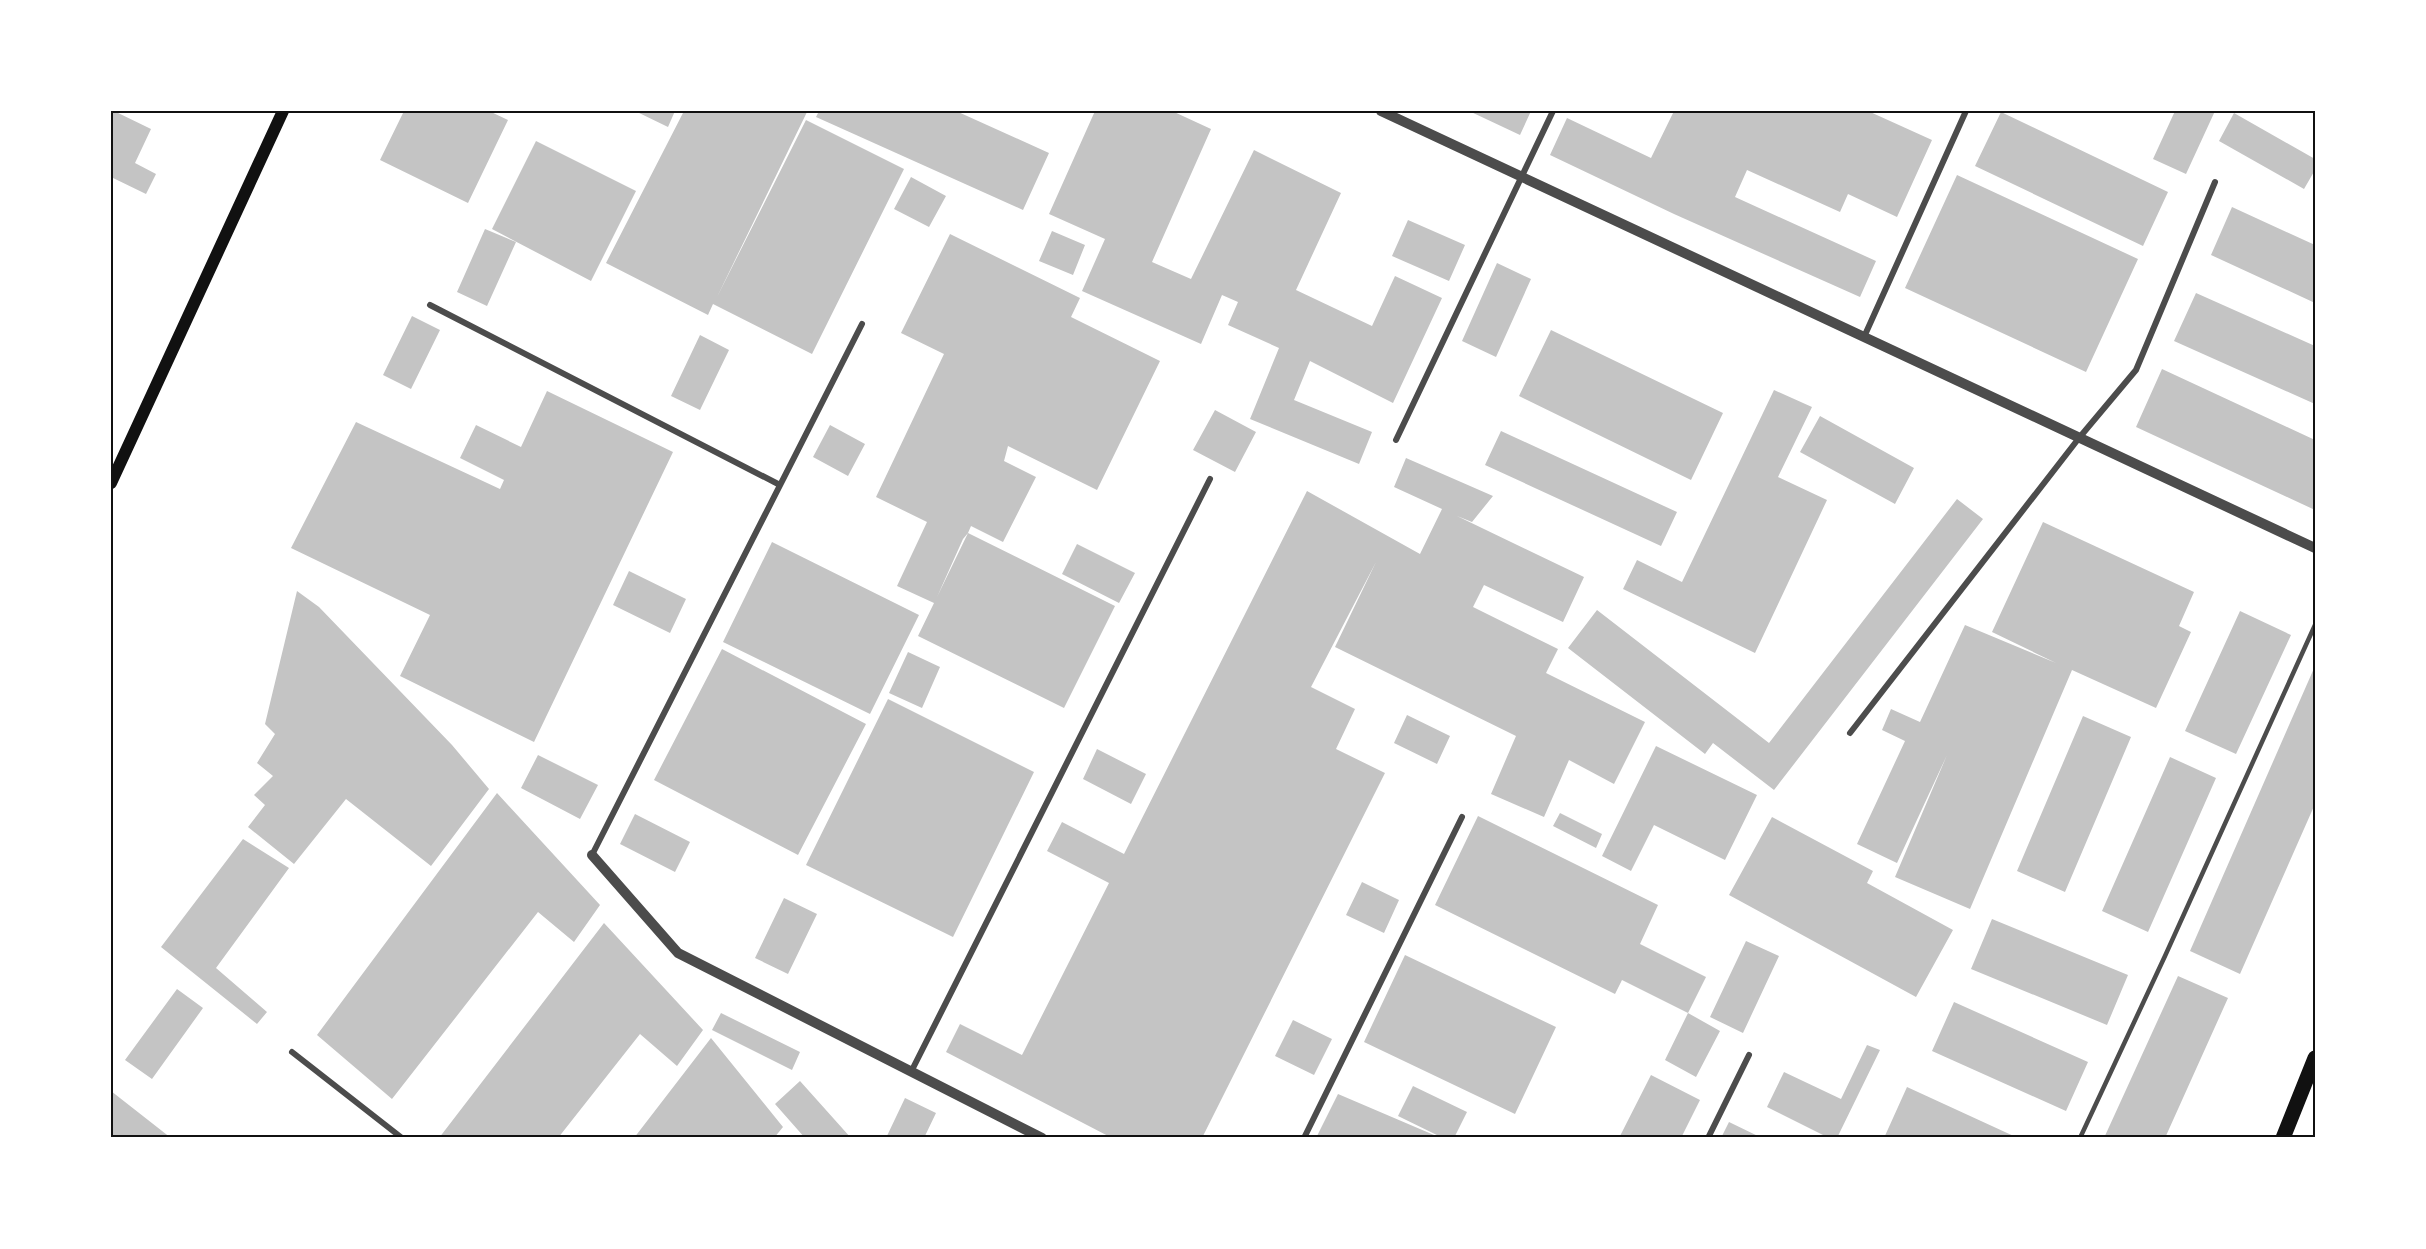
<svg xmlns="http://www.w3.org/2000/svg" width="2426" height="1249" viewBox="0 0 2426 1249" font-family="'PT Serif',serif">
	<rect width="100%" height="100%" fill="#fff"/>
	<path fill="#c4c4c4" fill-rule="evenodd" d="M 114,111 L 151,129 L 135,163 L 156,174 L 146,194 L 111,177 L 111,118 Z
		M 404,111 L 489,111 L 508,120 L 468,203 L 380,160 Z
		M 635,111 L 675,111 L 668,127 Z
		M 684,111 L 807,112 L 717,297 L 806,120 L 904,169 L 812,354 L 713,304 L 708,315 L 606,263 Z
		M 819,111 L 956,111 L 1049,153 L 1023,210 L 816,117 Z
		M 1095,111 L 1172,111 L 1211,129 L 1152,262 L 1191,279 L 1254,150 L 1341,193 L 1296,290 L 1372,326 L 1395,276 L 1442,298 L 1393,403 L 1310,361 L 1294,400 L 1372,432 L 1359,464 L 1250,419 L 1279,348 L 1228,325 L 1238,302 L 1222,295 L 1201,344 L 1082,291 L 1105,239 L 1049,214 Z
		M 1469,111 L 1531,111 L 1520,135 Z
		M 1674,111 L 1868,111 L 1932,140 L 1897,217 L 1848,194 L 1840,212 L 1747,170 L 1735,197 L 1876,261 L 1860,297 L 1674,214 L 1550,155 L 1567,118 L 1651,158 Z
		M 2175,111 L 2215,111 L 2186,174 L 2153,159 Z
		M 2001,112 L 2168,192 L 2143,246 L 1975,166 Z
		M 2234,113 L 2315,159 L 2315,170 L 2304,189 L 2219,141 Z
		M 536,141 L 636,191 L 591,281 L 492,229 Z
		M 1957,175 L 2138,259 L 2086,372 L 1905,288 Z
		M 911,177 L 946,196 L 929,227 L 894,209 Z
		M 2232,207 L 2315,245 L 2315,303 L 2211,255 Z
		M 1408,220 L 1465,245 L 1449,281 L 1392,256 Z
		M 485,229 L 516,242 L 487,306 L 457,292 Z
		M 1052,231 L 1085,245 L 1073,275 L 1039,261 Z
		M 950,234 L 1080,298 L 1071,317 L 1160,361 L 1097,490 L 1008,446 L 1004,461 L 1036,477 L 1003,542 L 971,526 L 968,533 L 1115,606 L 1064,708 L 918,636 L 934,603 L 897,586 L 927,522 L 876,497 L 944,354 L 901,333 ZM 968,533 L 937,597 L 963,539 Z
		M 1497,263 L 1531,279 L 1496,357 L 1462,341 Z
		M 2196,293 L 2315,346 L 2315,404 L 2174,341 Z
		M 412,316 L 440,330 L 411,389 L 383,375 Z
		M 1551,330 L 1723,413 L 1691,480 L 1519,396 Z
		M 700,335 L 729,350 L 700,410 L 671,396 Z
		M 2162,369 L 2315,440 L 2315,510 L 2136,427 Z
		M 1774,390 L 1812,407 L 1778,477 L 1827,500 L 1755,653 L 1623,589 L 1637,560 L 1682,582 Z
		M 547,391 L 673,452 L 534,742 L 400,676 L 430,615 L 291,548 L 356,422 L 500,489 L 504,480 L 460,458 L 476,425 L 521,447 Z
		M 1215,410 L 1256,432 L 1235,472 L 1193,450 Z
		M 1820,416 L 1914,468 L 1895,504 L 1800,452 Z
		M 830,425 L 865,444 L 848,476 L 813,457 Z
		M 1501,431 L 1677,512 L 1661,546 L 1485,465 Z
		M 1406,458 L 1493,496 L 1472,522 L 1457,516 L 1584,577 L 1563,622 L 1484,585 L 1473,607 L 1558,649 L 1546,673 L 1645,722 L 1614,784 L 1569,760 L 1544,817 L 1491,794 L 1516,736 L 1335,647 L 1376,562 L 1311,687 L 1355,709 L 1336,749 L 1385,773 L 1202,1138 L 1112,1138 L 946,1052 L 960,1024 L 1022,1055 L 1109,883 L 1047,851 L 1062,822 L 1124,854 L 1307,491 L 1420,554 L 1442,509 L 1394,487 Z
		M 1957,499 L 1983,519 L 1774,790 L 1713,743 L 1705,754 L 1568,648 L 1597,610 L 1769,743 Z
		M 2043,522 L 2194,592 L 2179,626 L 2191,632 L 2156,708 L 2072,670 L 1970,909 L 1895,877 L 1947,755 L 1897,863 L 1857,844 L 1905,741 L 1882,730 L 1891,709 L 1920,722 L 1965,625 L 2056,663 L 1992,632 Z
		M 772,542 L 919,615 L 870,714 L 723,642 Z
		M 1077,544 L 1135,573 L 1119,603 L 1062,574 Z
		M 629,571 L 686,599 L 670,633 L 613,605 Z
		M 297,591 L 319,607 L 452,745 L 489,789 L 431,866 L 346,799 L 294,864 L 248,827 L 265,805 L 254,795 L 273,776 L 257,763 L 275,734 L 265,724 Z
		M 2240,611 L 2291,635 L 2236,754 L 2185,731 Z
		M 722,649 L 866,724 L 798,855 L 654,780 Z
		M 908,652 L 940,667 L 922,708 L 889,693 Z
		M 2315,666 L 2315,804 L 2240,974 L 2190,951 Z
		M 888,699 L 1034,772 L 953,937 L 806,865 Z
		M 1407,715 L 1450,736 L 1437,764 L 1394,743 Z
		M 2083,716 L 2131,737 L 2065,892 L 2017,871 Z
		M 1656,746 L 1757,795 L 1725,860 L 1654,825 L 1631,871 L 1602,856 Z
		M 1097,749 L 1146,774 L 1131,804 L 1083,779 Z
		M 538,755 L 598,785 L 580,819 L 521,788 Z
		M 2170,757 L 2216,778 L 2148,932 L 2102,911 Z
		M 497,793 L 600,905 L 574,942 L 538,912 L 392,1099 L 317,1035 Z
		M 1560,813 L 1602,834 L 1596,848 L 1553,826 Z
		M 635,814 L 690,842 L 675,872 L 620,844 Z
		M 1478,816 L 1658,905 L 1640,944 L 1706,977 L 1688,1013 L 1622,980 L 1615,994 L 1435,905 Z
		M 1772,817 L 1873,871 L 1867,883 L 1953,930 L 1916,997 L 1729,895 Z
		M 243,839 L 289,868 L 216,968 L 267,1012 L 257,1024 L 161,947 Z
		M 1362,882 L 1399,900 L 1384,933 L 1346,915 Z
		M 784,898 L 817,914 L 788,974 L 755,958 Z
		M 1992,919 L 2128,975 L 2107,1025 L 1971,969 Z
		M 604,923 L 703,1030 L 677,1066 L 640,1034 L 558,1138 L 439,1138 Z
		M 1746,941 L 1779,956 L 1743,1033 L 1710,1017 Z
		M 1405,955 L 1556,1027 L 1515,1114 L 1364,1042 Z
		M 2178,976 L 2228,998 L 2165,1138 L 2104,1138 Z
		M 177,989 L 203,1008 L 152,1079 L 125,1060 Z
		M 1954,1002 L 2088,1062 L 2066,1111 L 1932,1051 Z
		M 721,1013 L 800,1052 L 792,1070 L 712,1030 Z
		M 1688,1013 L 1720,1031 L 1696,1077 L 1665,1060 Z
		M 1293,1020 L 1332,1039 L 1314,1075 L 1275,1056 Z
		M 711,1038 L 783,1127 L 774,1138 L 634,1138 Z
		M 1867,1045 L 1880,1050 L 1837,1138 L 1829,1138 L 1767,1107 L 1784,1072 L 1841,1099 Z
		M 1651,1075 L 1700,1100 L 1681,1138 L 1619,1138 Z
		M 800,1081 L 851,1138 L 805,1138 L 775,1104 Z
		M 1413,1086 L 1467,1112 L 1454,1138 L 1443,1138 L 1398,1116 Z
		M 1907,1087 L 2018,1138 L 1884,1138 Z
		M 111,1091 L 171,1138 L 111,1138 Z
		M 1338,1094 L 1441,1138 L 1316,1138 Z
		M 905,1098 L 936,1113 L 924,1138 L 886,1138 Z
		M 1729,1122 L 1762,1138 L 1721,1138 Z"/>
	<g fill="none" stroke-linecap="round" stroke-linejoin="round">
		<path stroke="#4c4c4c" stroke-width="4.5" d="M 2080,1138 L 2165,956 L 2315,625"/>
		<path stroke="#4c4c4c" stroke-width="6" d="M 430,305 L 780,485
			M 1864,337 L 1966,111
			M 1396,440 L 1553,111
			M 1850,733 L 2079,438 L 2136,370 L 2215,182
			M 592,855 L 862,324
			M 292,1052 L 402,1138
			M 911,1072 L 1210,479
			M 1304,1138 L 1462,817
			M 1708,1138 L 1749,1055"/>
		<path stroke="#4c4c4c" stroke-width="10" d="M 1381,111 L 2315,548
			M 592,855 L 678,953 L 1042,1138"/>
		<path stroke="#111" stroke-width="12" d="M 111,483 L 283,111"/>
		<path stroke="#111" stroke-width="15" d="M 2283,1138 L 2315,1058"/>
	</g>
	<rect width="2426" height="1249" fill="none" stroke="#ffffff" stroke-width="225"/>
	<rect x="112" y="112" width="2202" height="1024" fill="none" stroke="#111" stroke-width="2"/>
</svg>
